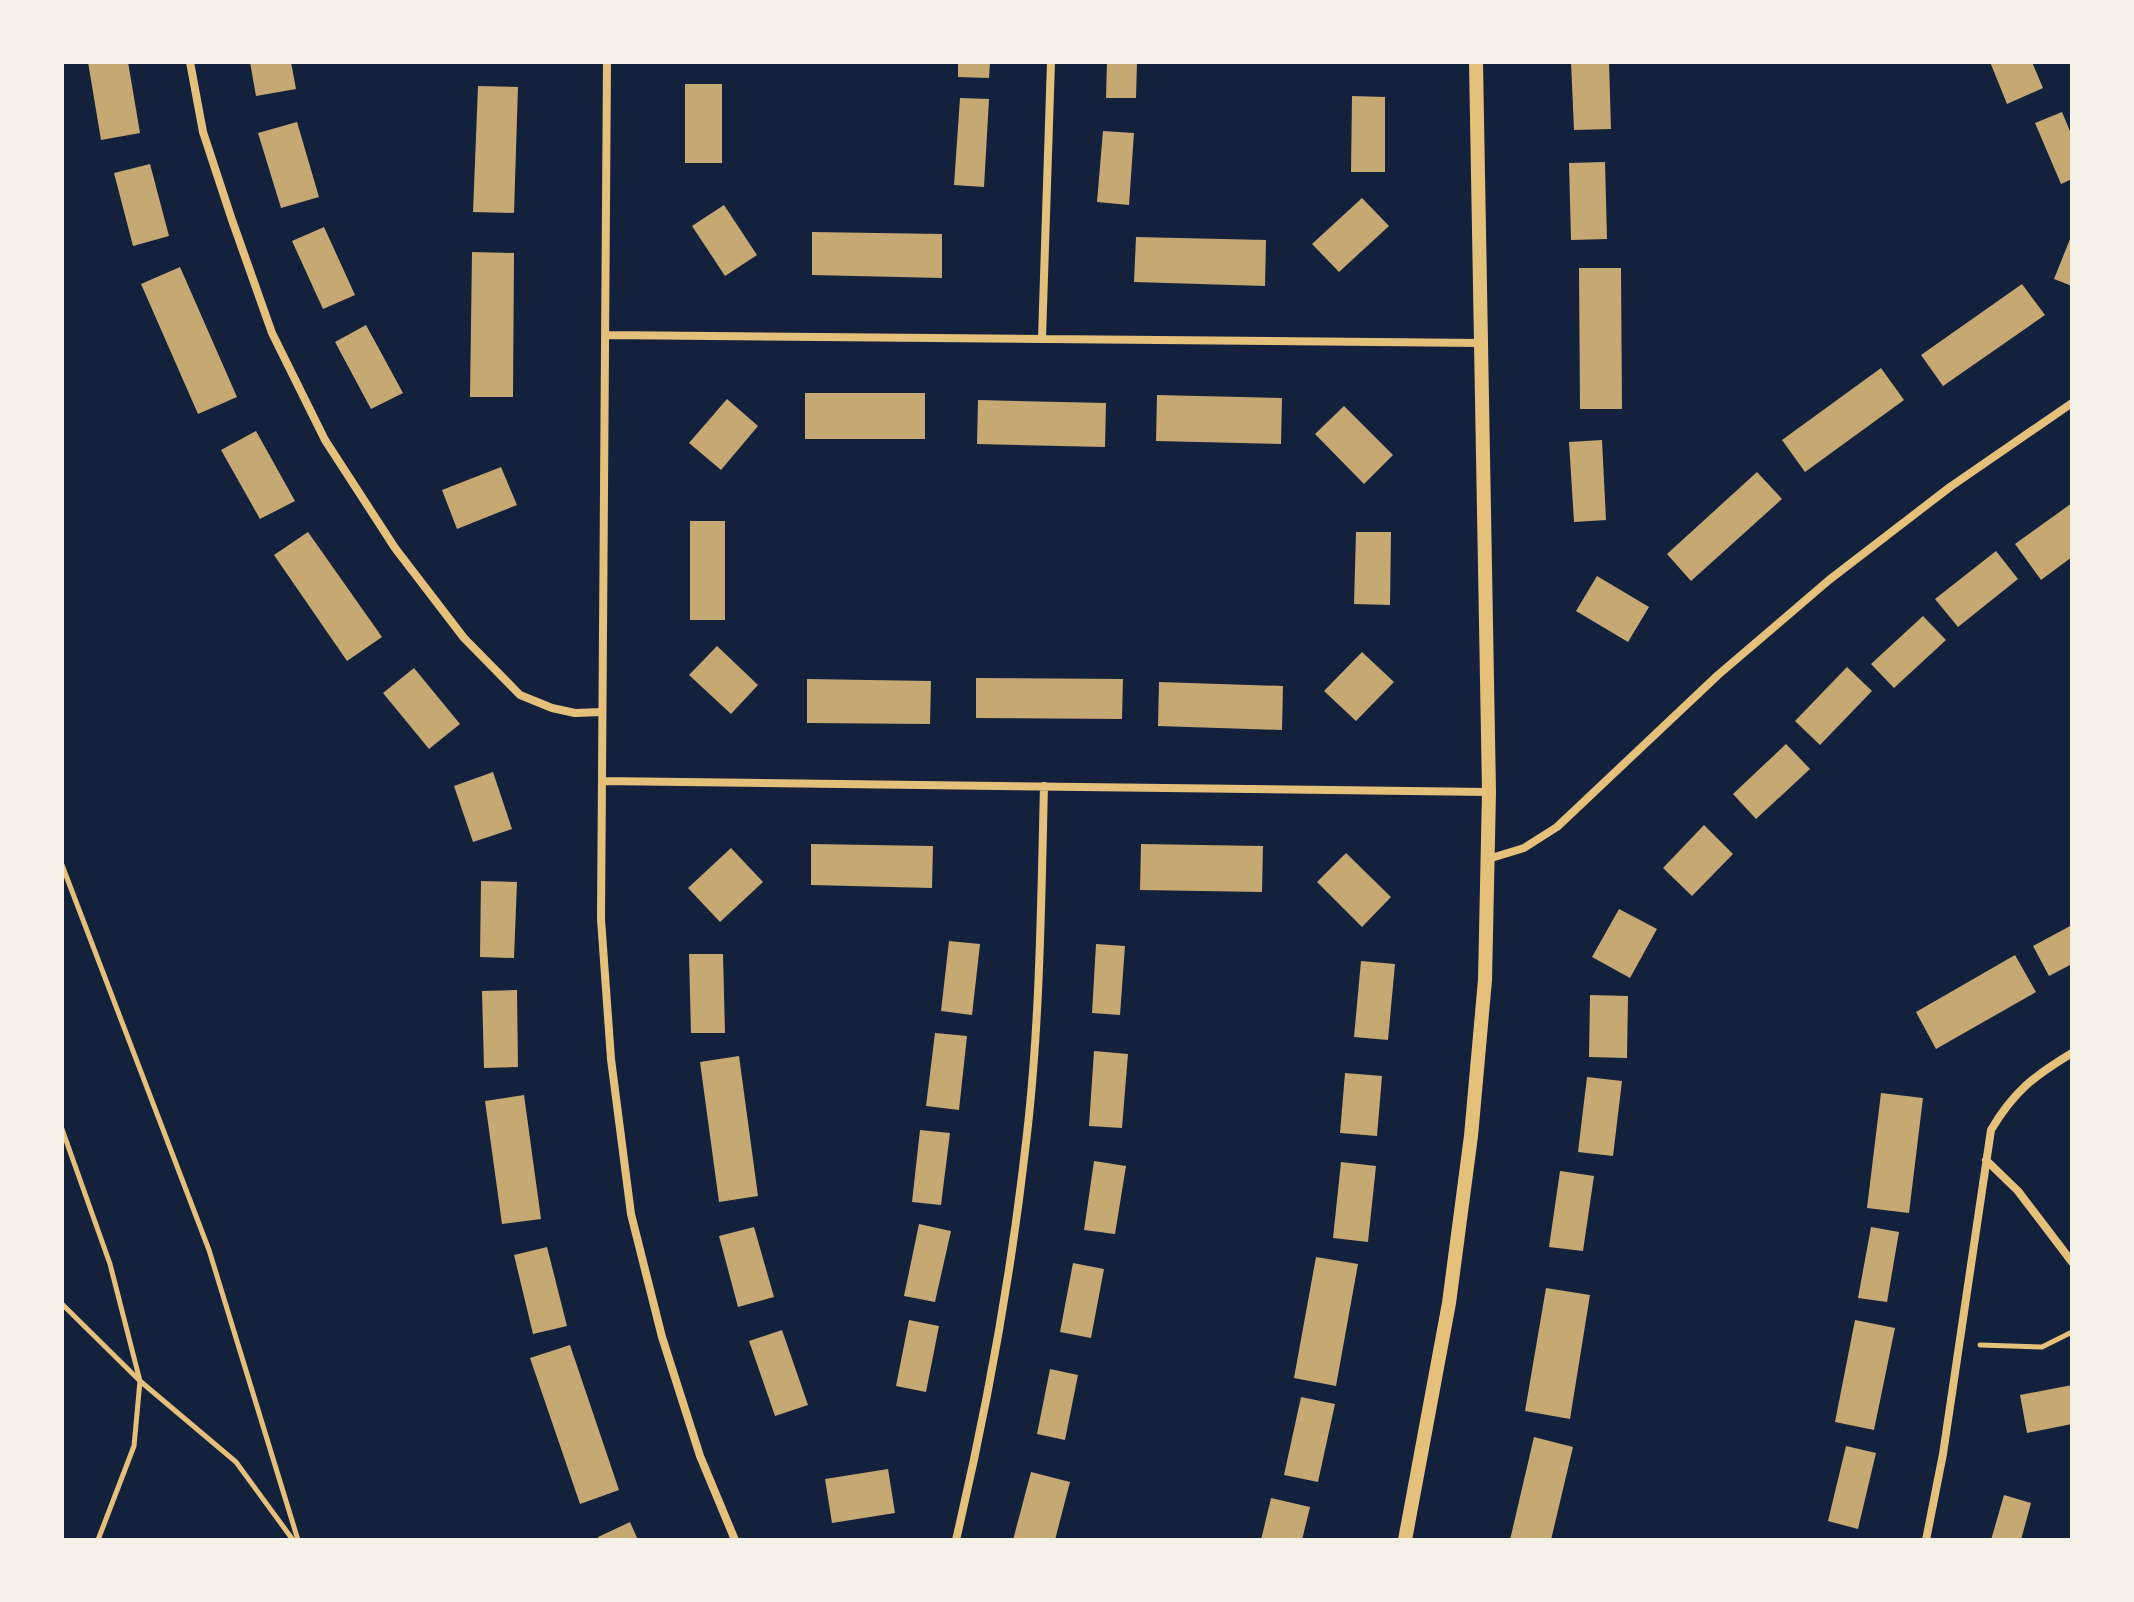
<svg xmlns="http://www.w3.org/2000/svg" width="2134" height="1602" viewBox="0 0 2134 1602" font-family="'Space Grotesk',sans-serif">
	<rect width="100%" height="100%" fill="#14213d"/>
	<path fill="#c6a872" d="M 88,62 L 128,62 L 140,133 L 101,140 Z
		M 250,62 L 291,62 L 296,89 L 256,96 Z
		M 958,62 L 990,62 L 989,78 L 958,77 Z
		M 1107,62 L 1137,62 L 1136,98 L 1106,98 Z
		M 1571,62 L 1609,62 L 1611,129 L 1574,130 Z
		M 1990,62 L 2032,62 L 2043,88 L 2007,104 Z
		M 685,84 L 722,84 L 722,163 L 685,163 Z
		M 478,86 L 518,87 L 514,213 L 473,212 Z
		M 1352,96 L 1385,97 L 1385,172 L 1351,172 Z
		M 960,98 L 989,99 L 984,187 L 954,185 Z
		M 2062,112 L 2072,136 L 2072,179 L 2061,184 L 2035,123 Z
		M 297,122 L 319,197 L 281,208 L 258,133 Z
		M 1103,131 L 1134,133 L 1129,205 L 1097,202 Z
		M 1605,162 L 1607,239 L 1571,240 L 1569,163 Z
		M 150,164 L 169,236 L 133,246 L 114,173 Z
		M 1362,198 L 1389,226 L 1339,272 L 1312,244 Z
		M 724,205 L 757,255 L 725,276 L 692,226 Z
		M 324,227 L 355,295 L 323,309 L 292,241 Z
		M 812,232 L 942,234 L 942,278 L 812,275 Z
		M 2072,234 L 2072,286 L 2054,279 Z
		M 1136,237 L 1266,240 L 1265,286 L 1134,282 Z
		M 472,252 L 514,253 L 513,397 L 470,397 Z
		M 180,267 L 237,397 L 198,414 L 141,284 Z
		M 1579,268 L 1621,268 L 1622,409 L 1580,409 Z
		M 2022,284 L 2045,315 L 1943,386 L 1921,355 Z
		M 366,325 L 403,393 L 371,409 L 335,342 Z
		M 1881,368 L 1904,400 L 1805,472 L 1782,440 Z
		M 805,393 L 925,393 L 925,439 L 805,439 Z
		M 1157,395 L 1282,398 L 1281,444 L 1156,441 Z
		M 727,399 L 758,426 L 721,470 L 689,443 Z
		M 978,400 L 1106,403 L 1105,447 L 977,444 Z
		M 1344,406 L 1393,455 L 1364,484 L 1315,434 Z
		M 256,431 L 295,501 L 260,519 L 221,450 Z
		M 1602,440 L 1606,520 L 1574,522 L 1569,442 Z
		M 501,467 L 517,505 L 457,529 L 442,490 Z
		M 1757,472 L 1782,499 L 1691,581 L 1667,554 Z
		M 2072,503 L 2072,557 L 2041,580 L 2015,544 Z
		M 690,521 L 725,521 L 725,620 L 690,620 Z
		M 308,532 L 382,637 L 347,661 L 274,555 Z
		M 1356,532 L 1391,532 L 1390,605 L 1354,604 Z
		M 1996,551 L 2018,579 L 1958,627 L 1935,599 Z
		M 1597,576 L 1649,607 L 1628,642 L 1576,611 Z
		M 1923,616 L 1946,640 L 1894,688 L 1871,664 Z
		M 717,646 L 758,685 L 731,714 L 689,675 Z
		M 1362,652 L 1394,682 L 1356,721 L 1324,691 Z
		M 1847,667 L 1872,691 L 1820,745 L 1795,721 Z
		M 414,668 L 460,724 L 429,749 L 383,693 Z
		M 976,678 L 1123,679 L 1122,719 L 976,718 Z
		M 807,679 L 931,681 L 930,724 L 807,723 Z
		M 1159,682 L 1283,686 L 1282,730 L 1158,726 Z
		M 1786,744 L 1810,769 L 1756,819 L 1733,794 Z
		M 493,772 L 512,829 L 473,842 L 454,786 Z
		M 1704,825 L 1733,854 L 1692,896 L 1663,868 Z
		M 811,844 L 933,846 L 932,888 L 811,885 Z
		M 1141,844 L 1263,846 L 1262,892 L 1140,890 Z
		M 731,848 L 763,882 L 720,922 L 688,888 Z
		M 1346,853 L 1391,897 L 1362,927 L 1317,882 Z
		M 481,881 L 517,882 L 514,958 L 480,957 Z
		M 1619,909 L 1657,929 L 1630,978 L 1592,957 Z
		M 2072,925 L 2072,964 L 2049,976 L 2033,946 Z
		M 949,941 L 980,944 L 972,1015 L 941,1011 Z
		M 1096,944 L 1125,946 L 1120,1015 L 1092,1013 Z
		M 689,954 L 723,954 L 725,1033 L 691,1033 Z
		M 2015,955 L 2036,992 L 1936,1049 L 1916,1012 Z
		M 1361,961 L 1395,964 L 1388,1040 L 1354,1037 Z
		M 517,990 L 518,1067 L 484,1068 L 482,991 Z
		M 1590,995 L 1628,996 L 1627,1058 L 1589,1057 Z
		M 935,1033 L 967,1036 L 959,1110 L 926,1106 Z
		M 1094,1051 L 1128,1054 L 1122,1128 L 1089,1126 Z
		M 739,1056 L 758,1196 L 719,1202 L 700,1062 Z
		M 1345,1073 L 1382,1076 L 1377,1136 L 1340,1133 Z
		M 1587,1077 L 1622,1081 L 1613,1156 L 1578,1152 Z
		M 1881,1093 L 1923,1098 L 1909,1213 L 1867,1208 Z
		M 524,1095 L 541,1219 L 502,1224 L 485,1101 Z
		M 920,1130 L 950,1133 L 941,1205 L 912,1202 Z
		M 1094,1161 L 1126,1166 L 1115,1234 L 1084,1230 Z
		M 1341,1162 L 1376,1166 L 1368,1242 L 1333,1238 Z
		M 1560,1171 L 1594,1176 L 1583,1251 L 1549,1247 Z
		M 919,1224 L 951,1231 L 935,1302 L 904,1296 Z
		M 754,1227 L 774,1297 L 738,1307 L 719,1236 Z
		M 1871,1227 L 1899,1232 L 1887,1302 L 1858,1298 Z
		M 547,1247 L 567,1326 L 533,1334 L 514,1255 Z
		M 1316,1257 L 1358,1264 L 1336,1386 L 1294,1378 Z
		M 1073,1263 L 1104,1269 L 1091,1338 L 1060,1332 Z
		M 1546,1288 L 1590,1295 L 1570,1419 L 1525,1411 Z
		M 909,1320 L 939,1326 L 926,1392 L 896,1386 Z
		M 1855,1320 L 1895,1328 L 1874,1430 L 1835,1422 Z
		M 782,1330 L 808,1405 L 775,1416 L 749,1341 Z
		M 570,1345 L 619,1490 L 580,1504 L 530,1358 Z
		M 1050,1369 L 1078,1375 L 1065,1440 L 1037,1434 Z
		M 2072,1385 L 2072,1424 L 2027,1433 L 2020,1395 Z
		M 1301,1397 L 1335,1404 L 1318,1482 L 1284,1475 Z
		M 1534,1437 L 1573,1447 L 1551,1540 L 1510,1540 Z
		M 1846,1446 L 1876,1453 L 1858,1529 L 1828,1521 Z
		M 888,1469 L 895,1513 L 832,1523 L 825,1479 Z
		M 1031,1472 L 1070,1482 L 1055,1540 L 1013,1540 Z
		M 2004,1495 L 2031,1503 L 2021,1540 L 1991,1540 Z
		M 1271,1498 L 1310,1507 L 1302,1540 L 1261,1540 Z
		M 630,1522 L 638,1540 L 599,1540 L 598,1537 Z"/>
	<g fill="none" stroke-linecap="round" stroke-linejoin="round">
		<path stroke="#e5c07b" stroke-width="5" d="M 62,865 L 209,1250 L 298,1540
			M 62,1129 L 110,1264 L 140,1381 L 134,1446 L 98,1540
			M 62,1304 L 140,1381 L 236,1462 L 293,1540
			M 1980,1345 L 2042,1347 L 2072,1332"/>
		<path stroke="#e5c07b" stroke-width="8" d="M 190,62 L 203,132 L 232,220 L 272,333 L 325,440 L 395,548 L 464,638 L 520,695 L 552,708 L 575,713 L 602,712
			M 607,62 L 601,919 L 611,1059 L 631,1214 L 662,1337 L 700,1456 L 735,1540
			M 606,335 L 1480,343
			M 1042,338 L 1051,62
			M 602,781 L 1489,792
			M 1488,859 L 1524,848 L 1557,827 L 1718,675 L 1829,580 L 1950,487 L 2072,403
			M 1986,1160 L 2018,1191 L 2072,1262
			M 956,1540 C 986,1412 1010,1282 1025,1151 C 1040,1031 1041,907 1044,786
			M 1926,1540 L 1943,1454 L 1991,1130 C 2014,1091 2034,1076 2072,1053"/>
		<path stroke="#e5c07b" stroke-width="14" d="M 1405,1540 L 1449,1303 L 1471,1136 L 1485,980 L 1489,792 L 1476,62"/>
	</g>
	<rect width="2134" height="1602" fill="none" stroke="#f6f1e7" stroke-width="128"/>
</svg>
